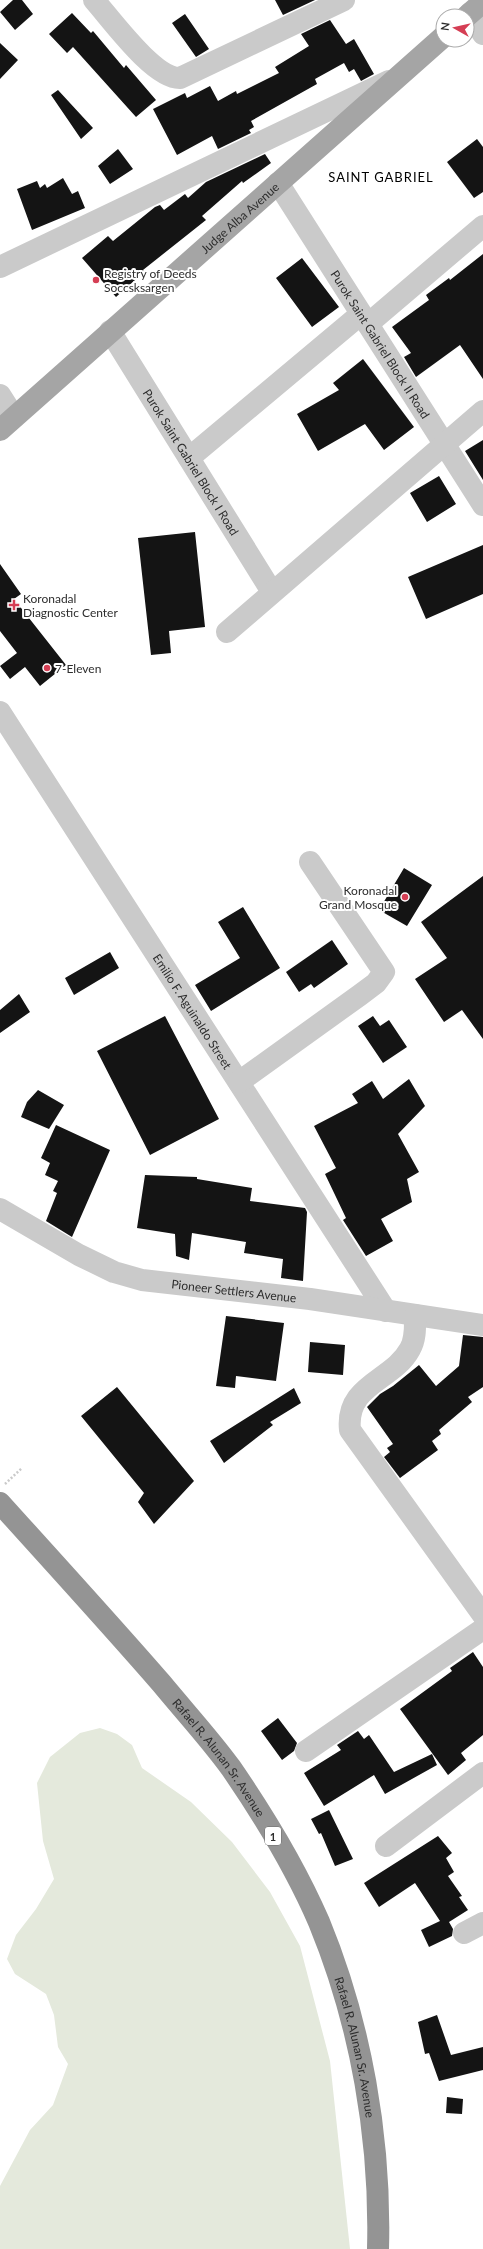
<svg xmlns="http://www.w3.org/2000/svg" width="483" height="2249" viewBox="0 0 483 2249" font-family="Lato,sans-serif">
	<rect width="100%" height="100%" fill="#fff"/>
	<path fill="#e4e9dc" d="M 100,1728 L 117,1734 L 132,1745 L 142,1768 L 191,1802 L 232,1842 L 270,1892 L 300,1946 L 330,2061 L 350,2249 L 0,2249 L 0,2186 L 30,2130 L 53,2105 L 68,2064 L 58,2047 L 54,2015 L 46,1994 L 15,1974 L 7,1959 L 16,1935 L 36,1909 L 54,1879 L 43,1841 L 37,1783 L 50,1757 L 80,1733 Z"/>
	<path fill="#141414" d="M 13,0 L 22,0 L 33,14 L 15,30 L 0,12 Z
		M 275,0 L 315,0 L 283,15 Z
		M 72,13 L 91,33 L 93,31 L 124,68 L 126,65 L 156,100 L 136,117 L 73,47 L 67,53 L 49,34 Z
		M 185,14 L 209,49 L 196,57 L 172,23 Z
		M 330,20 L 346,44 L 354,39 L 374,74 L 361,81 L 354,69 L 349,72 L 344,63 L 315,79 L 317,84 L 251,121 L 254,127 L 249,130 L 251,133 L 218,149 L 212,136 L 177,155 L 153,109 L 185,93 L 187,98 L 210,86 L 218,101 L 236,91 L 237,94 L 279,73 L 275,67 L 309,46 L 301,34 Z
		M 0,43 L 18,60 L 0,79 Z
		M 58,90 L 93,128 L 81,139 L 51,95 Z
		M 477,139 L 483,147 L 483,192 L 474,198 L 447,162 Z
		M 118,149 L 133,169 L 110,184 L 98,166 Z
		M 265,154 L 271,163 L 243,183 L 242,181 L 202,216 L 206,220 L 143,270 L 144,272 L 116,297 L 82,258 L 108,236 L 113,241 L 155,207 L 160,205 L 164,210 L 185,194 L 188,198 L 206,182 Z
		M 63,178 L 72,194 L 78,191 L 85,208 L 32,230 L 17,189 L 37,181 L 40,188 L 45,184 L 47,188 Z
		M 483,254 L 483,379 L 460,345 L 416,377 L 404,357 L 411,353 L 392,327 L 429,300 L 426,295 L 449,278 L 450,280 Z
		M 302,258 L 339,307 L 312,327 L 276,278 Z
		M 363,359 L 414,427 L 384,450 L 365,424 L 318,451 L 297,414 L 339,390 L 333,383 Z
		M 483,440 L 483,480 L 465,451 Z
		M 439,476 L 456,504 L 427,522 L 410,493 Z
		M 195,532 L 205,627 L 169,631 L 171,653 L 151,655 L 138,538 Z
		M 483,545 L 483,594 L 426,619 L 408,577 Z
		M 0,564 L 21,594 L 14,599 L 66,665 L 40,686 L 25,667 L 10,679 L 0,666 L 17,653 L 0,631 Z
		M 404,868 L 432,885 L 407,926 L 379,910 Z
		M 483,876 L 483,1039 L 462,1010 L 444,1022 L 415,979 L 447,958 L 421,922 Z
		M 243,907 L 280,968 L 211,1011 L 195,985 L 240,958 L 218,922 Z
		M 332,940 L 348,964 L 314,988 L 311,984 L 299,992 L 286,972 Z
		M 110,952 L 119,968 L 74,995 L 65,978 Z
		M 19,994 L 30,1012 L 0,1033 L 0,1010 Z
		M 165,1016 L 219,1119 L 150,1155 L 97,1051 Z
		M 373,1016 L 380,1026 L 389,1020 L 407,1047 L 383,1063 L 358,1026 Z
		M 409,1079 L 425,1106 L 398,1134 L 419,1172 L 407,1179 L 412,1202 L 381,1219 L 393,1241 L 366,1256 L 343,1220 L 346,1218 L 325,1174 L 336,1168 L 314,1126 L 358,1103 L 352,1094 L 372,1081 L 383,1099 Z
		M 38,1090 L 64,1105 L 49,1129 L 21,1117 L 27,1102 Z
		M 56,1125 L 110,1150 L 72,1237 L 46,1221 L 57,1193 L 53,1191 L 58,1181 L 45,1175 L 50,1163 L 41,1158 Z
		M 145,1175 L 197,1177 L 197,1179 L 252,1188 L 250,1201 L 305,1208 L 307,1212 L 303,1281 L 281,1278 L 283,1259 L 244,1253 L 246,1242 L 192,1233 L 189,1260 L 176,1256 L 175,1234 L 137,1228 Z
		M 226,1316 L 284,1323 L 276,1381 L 236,1376 L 235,1388 L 216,1386 Z
		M 463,1335 L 483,1337 L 483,1387 L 468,1397 L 472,1402 L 439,1430 L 441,1434 L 432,1441 L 438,1450 L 400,1478 L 384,1457 L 390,1452 L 387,1448 L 393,1444 L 367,1407 L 380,1394 L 393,1386 L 419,1365 L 436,1386 L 459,1366 Z
		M 310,1342 L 345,1345 L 343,1375 L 308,1372 Z
		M 117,1387 L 194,1481 L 154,1524 L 138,1502 L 144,1493 L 81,1416 Z
		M 294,1388 L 301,1403 L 270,1422 L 273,1425 L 224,1463 L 210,1441 Z
		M 473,1652 L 483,1667 L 483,1735 L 461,1753 L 466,1760 L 448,1775 L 400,1709 L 452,1671 L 450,1668 Z
		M 278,1718 L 297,1743 L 294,1751 L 282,1760 L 261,1731 Z
		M 358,1731 L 364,1739 L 369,1735 L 394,1772 L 432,1754 L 437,1765 L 385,1794 L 374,1775 L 324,1806 L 304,1773 L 341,1750 L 337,1745 Z
		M 329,1810 L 353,1859 L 335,1866 L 321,1833 L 319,1834 L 311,1819 Z
		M 438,1836 L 452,1853 L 446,1858 L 454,1872 L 448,1876 L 462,1896 L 459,1897 L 468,1910 L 449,1922 L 453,1929 L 452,1936 L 429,1947 L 421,1930 L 440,1921 L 415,1883 L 379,1907 L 364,1883 Z
		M 437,2015 L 451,2055 L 483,2047 L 483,2070 L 439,2081 L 429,2053 L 425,2054 L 418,2022 Z
		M 447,2097 L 463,2099 L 462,2114 L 446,2113 Z"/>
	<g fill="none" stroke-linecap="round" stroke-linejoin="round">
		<path stroke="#cacaca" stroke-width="2.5" stroke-dasharray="2 2" stroke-linecap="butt" d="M 5,1484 L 22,1468"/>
		<g stroke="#cacaca" stroke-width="22">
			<path d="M 94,0 C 111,19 154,79 180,78 L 344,0"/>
			<path d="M 470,13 L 483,34"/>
			<path id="s1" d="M 278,183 L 483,505"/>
			<path d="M 0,267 L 389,81"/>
			<path d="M 368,324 L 483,226"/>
			<path id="s2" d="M 110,331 L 272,592"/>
			<path d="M 0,395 L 14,417"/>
			<path d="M 189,458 L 361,314"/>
			<path d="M 227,632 L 483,411"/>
			<path id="s3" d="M 0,712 L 386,1311"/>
			<path d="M 239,1082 L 360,995 L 376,983 L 384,972 L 310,862"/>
			<path id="s4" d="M 0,1209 L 79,1255 L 114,1272 L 142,1280 L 310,1299 L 483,1325"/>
			<path d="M 415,1315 C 415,1326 416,1339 410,1349 C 393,1381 345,1384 350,1430 L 483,1615"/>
			<path d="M 306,1751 L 483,1629"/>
			<path d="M 386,1846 L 483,1773"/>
			<path d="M 464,1933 L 483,1923"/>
		</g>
		<g stroke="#a5a5a5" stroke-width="22">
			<path d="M 467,16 L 483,2"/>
			<path id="s5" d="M 0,430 L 443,37"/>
		</g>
		<path stroke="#949494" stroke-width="22" id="s6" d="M 0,1503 C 54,1563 109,1623 162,1684 C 185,1712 210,1739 231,1768 C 264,1816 296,1869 319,1922 C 361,2024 381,2139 378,2249"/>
	</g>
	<g fill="#d53e54" stroke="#fff" stroke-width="1.5">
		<circle cx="96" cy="280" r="4"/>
		<path d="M12 599h4v4h4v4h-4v4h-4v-4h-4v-4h4z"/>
		<circle cx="47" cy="668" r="4"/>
		<circle cx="405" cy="897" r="4"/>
	</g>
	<g text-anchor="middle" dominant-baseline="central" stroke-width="4" stroke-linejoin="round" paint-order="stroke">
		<rect fill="#fff" stroke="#6c6c6c" stroke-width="1" x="265" y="1827" width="16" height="18" rx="3"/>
		<g font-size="11" font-weight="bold" fill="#2d2d2d">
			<text x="273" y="1836">1</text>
		</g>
		<g font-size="12" fill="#2d2d2d" stroke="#fff">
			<text stroke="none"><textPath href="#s5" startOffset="320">Judge Alba Avenue</textPath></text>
			<text stroke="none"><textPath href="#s1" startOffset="191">Purok Saint Gabriel Block II Road</textPath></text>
			<text stroke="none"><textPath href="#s2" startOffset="154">Purok Saint Gabriel Block I Road</textPath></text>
			<text stroke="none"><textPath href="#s3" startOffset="356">Emilio F. Aguinaldo Street</textPath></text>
			<text stroke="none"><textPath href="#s4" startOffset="252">Pioneer Settlers Avenue</textPath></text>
			<text stroke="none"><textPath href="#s6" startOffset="336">Rafael R. Alunan Sr. Avenue</textPath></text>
			<text stroke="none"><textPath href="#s6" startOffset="660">Rafael R. Alunan Sr. Avenue</textPath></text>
		</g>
		<g font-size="12" fill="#2d2d2d" stroke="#fff" text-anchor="start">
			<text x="104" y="273">Registry of Deeds<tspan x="104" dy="14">Soccsksargen</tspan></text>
			<text x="23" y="598">Koronadal<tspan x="23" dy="14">Diagnostic Center</tspan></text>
			<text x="55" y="668">7-Eleven</text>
			<text x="397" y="890" text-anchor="end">Koronadal<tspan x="397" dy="14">Grand Mosque</tspan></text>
		</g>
		<g font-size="13" letter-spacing="1" fill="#000" stroke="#fff">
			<text x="381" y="177">SAINT GABRIEL</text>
		</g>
	</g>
	<g transform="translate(455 28) rotate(278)"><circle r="19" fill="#ffffff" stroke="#ababab"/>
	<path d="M0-3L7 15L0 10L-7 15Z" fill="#d53e54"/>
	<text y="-6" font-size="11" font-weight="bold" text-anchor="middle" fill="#2d2d2d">N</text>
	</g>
</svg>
